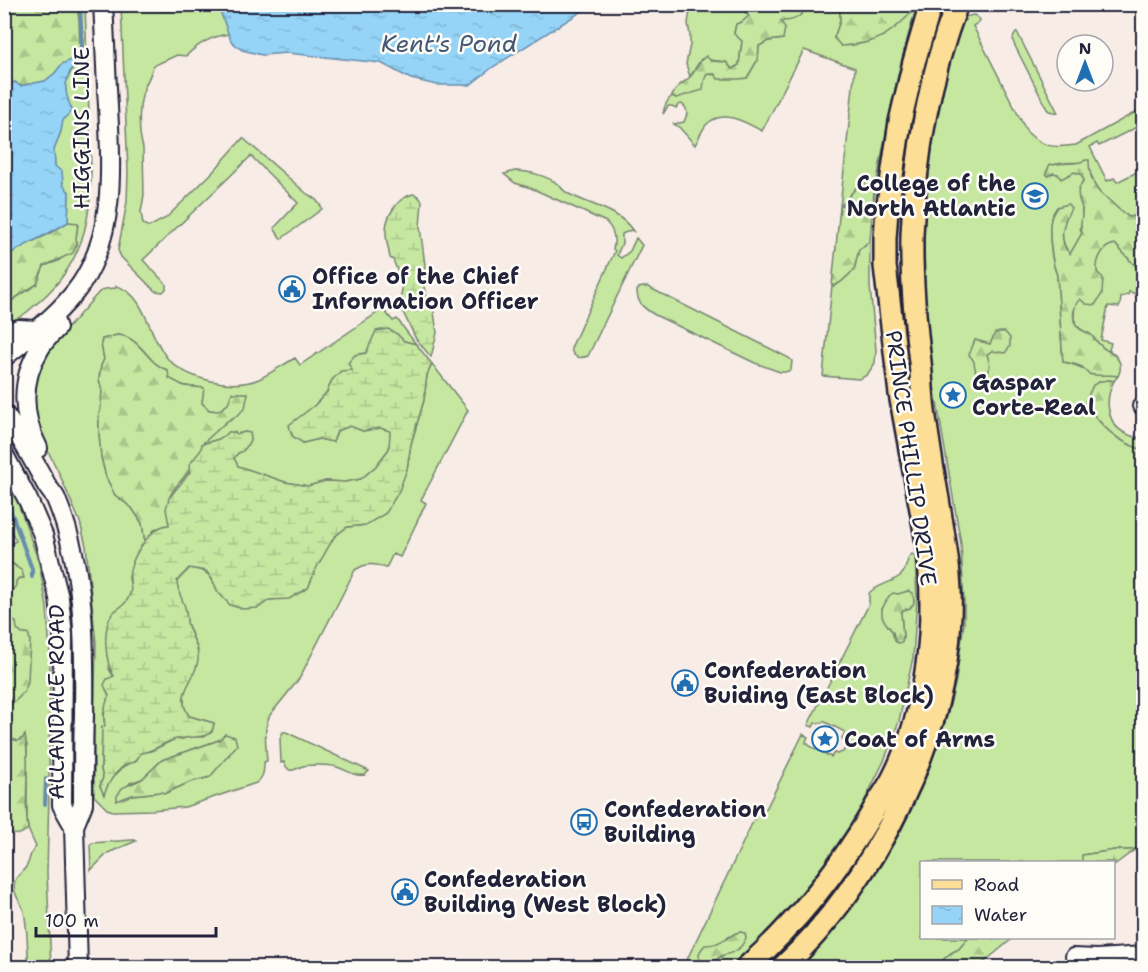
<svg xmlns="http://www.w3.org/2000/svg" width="1148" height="972" viewBox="0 0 1148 972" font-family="'Shantell Sans',sans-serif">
	<defs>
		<pattern id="forest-firs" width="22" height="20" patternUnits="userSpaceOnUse" patternTransform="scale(1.5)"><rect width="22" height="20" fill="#c5e7a0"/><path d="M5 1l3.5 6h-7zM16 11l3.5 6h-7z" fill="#a9c68b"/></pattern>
		<pattern id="wetland-marsh" width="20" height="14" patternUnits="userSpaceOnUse" patternTransform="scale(1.5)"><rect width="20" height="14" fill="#c5e7a0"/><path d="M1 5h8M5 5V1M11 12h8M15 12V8" fill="none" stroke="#a9c68b"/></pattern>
		<pattern id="water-ripples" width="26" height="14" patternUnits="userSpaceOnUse" patternTransform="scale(1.5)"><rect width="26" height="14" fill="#95d4f7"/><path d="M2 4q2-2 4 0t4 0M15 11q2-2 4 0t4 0" fill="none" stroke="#80b6d5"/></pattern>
	</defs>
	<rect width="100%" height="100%" fill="#f8ece7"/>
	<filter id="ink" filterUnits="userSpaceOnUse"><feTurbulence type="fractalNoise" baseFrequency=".0167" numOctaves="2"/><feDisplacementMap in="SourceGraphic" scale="12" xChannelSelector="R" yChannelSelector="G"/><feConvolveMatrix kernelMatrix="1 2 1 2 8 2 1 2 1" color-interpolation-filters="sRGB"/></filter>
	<g filter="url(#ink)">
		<path fill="#c5e7a0" stroke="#74846e" stroke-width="1.5" fill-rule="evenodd" d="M 77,5 L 85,5 C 86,41 88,78 89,115 C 92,184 99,248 42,299 C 30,310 20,319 5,324 L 5,305 L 37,284 L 44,266 L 58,261 L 77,245 L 76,238 L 78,224 L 68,222 L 69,192 L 63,185 L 62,172 L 55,167 L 54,150 L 61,131 L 63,119 L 72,110 L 67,99 L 65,84 L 80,52 L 79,21 Z
			M 121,5 L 150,5 L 151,9 L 170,11 L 174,5 L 218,5 L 229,34 C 212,36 198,44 186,56 L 177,55 L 153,66 C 151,75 147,81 144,89 C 138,106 138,131 143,148 L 144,195 L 141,212 L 143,224 L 149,227 L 166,218 L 212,173 L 243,138 L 306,193 C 312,197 320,201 322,209 L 281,239 L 274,228 L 298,203 L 251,156 L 143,260 L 166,284 L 166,289 L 163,292 L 155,291 L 121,257 L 118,250 L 127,202 L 128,172 Z
			M 691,5 L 738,5 L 749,16 L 742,22 L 736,24 L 734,33 L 742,41 L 739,65 L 732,69 L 726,62 L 701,59 L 690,77 L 686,64 L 690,45 L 690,36 L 688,23 Z
			M 810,5 L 840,5 L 840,21 L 834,38 L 916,8 L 917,5 C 897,69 885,136 873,203 L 874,192 L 865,182 L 856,188 L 840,207 L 855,68 L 804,50 L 762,131 C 747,123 723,108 707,124 C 702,129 699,138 695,145 L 679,127 L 674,124 L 684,122 L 687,114 L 686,108 L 682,104 L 678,105 L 676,108 L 672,106 L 668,106 L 663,114 C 664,106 666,101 672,96 L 676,98 L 704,81 L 707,74 L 747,78 L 758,59 L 759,46 L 768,41 L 783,39 L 780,21 L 808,9 L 813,10 Z
			M 973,15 L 976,16 L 980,20 L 979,22 L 973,26 L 1027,132 C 1044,148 1054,148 1076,145 L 1143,108 L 1143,124 L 1099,146 L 1097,143 L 1090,147 L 1107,181 L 1114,178 L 1117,182 L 1143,169 L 1143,215 L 1129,217 C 1119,211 1098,194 1094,184 C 1093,183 1094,181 1093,179 C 1091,174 1086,168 1083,163 C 1073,162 1063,162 1053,165 L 1053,173 L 1058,174 L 1061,178 L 1074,172 L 1081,174 L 1084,180 L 1082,183 L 1079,199 L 1082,207 L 1082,221 L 1080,228 L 1082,233 L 1070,254 C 1057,238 1063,224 1070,208 L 1051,217 C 1049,235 1050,258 1057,275 L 1063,362 C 1076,364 1086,371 1098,374 C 1104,376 1111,374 1118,376 L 1114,381 L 1109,380 L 1095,416 C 1111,435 1120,442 1143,450 L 1143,844 L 1136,849 L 1129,850 L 1115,850 L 1083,855 L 1082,862 L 922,862 L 922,938 L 968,938 L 959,949 L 951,953 L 935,967 L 801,968 L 847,913 L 881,865 L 902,829 L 927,775 L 948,713 L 956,680 L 964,623 L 964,603 L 961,544 L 930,362 L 925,317 L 924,231 L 929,173 L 937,112 L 944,80 L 957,32 L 961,24 L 966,20 L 965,17 Z
			M 1017,32 L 1058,113 L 1049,111 L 1047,109 L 1014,44 C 1012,39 1013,36 1017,32 Z
			M 515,171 C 529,171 548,176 559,185 C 562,189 565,192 569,194 C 592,206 618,209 633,231 L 631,230 L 622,234 L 622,243 L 617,255 L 621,258 L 630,251 L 636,238 L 642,245 L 588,356 C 580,359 572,358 571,348 L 615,251 L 613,249 C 616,238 614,230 606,222 L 531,188 L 515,183 L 504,174 Z
			M 870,240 L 870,286 L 876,350 L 875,363 L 867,375 L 859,379 L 823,376 L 832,285 L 834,286 L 841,282 L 854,270 L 859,249 L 865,246 Z
			M 1115,244 L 1143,274 L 1143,289 L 1138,288 L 1137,294 L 1129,292 L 1128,295 L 1121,297 L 1120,306 L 1119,307 L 1108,306 L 1101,340 L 1111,343 L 1109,350 L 1116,356 L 1103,348 L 1090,334 L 1083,331 L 1076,325 L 1074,315 L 1075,304 L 1097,272 L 1096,265 L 1102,251 L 1109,245 Z
			M 116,286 C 139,291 147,321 156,340 C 160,346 163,354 168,359 C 188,380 233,390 259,379 C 271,373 283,365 295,358 L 300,365 L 383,309 L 393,321 L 397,319 L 416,344 L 404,341 L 397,334 L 366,353 L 355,355 L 353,370 L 332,380 L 327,392 L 315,405 L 303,443 L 319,439 L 333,442 L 337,431 L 350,426 L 363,431 L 380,428 L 391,431 L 389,449 L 376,466 L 361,479 L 345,482 L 326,481 L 308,486 L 285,482 L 238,466 L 234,458 L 238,453 L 245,432 L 237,434 L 229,432 L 219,439 L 202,444 L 227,421 L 238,415 L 232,393 L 228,404 L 218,411 L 209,410 L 202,403 L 203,388 C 191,387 179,386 168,378 C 156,368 137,336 120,335 C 114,335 108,338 102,339 L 101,344 L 104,359 L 101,366 L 99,378 L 102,391 L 101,404 L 99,415 L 99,432 L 101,457 L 106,477 L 115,495 L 132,508 L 142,523 L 145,542 C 140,549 129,569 129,578 C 129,581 131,584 131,587 C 131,597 125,607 116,610 L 109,669 L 114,677 C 112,683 111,690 109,696 C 104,710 102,711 105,726 L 102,727 L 101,770 L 103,777 L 100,786 L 104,794 C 108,781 121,763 135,762 L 141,753 L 151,751 L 175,739 L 183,739 L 189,736 L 204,737 L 212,732 L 214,723 L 189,716 L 184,707 L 184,694 L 198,650 L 187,623 L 185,609 L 178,594 L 177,581 L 190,568 C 209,571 210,574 218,592 L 258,608 L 269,600 L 289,598 L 308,588 L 316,567 L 334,537 L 347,527 L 366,525 L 407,469 L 411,444 L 424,400 L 427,375 L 432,364 L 468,410 L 421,500 L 426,503 L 400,557 L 393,554 L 386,568 C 374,563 366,563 355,570 L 299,679 L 270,715 C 263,729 266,746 267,761 L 264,762 C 264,771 264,777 256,783 L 185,807 L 152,810 L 113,811 L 107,809 L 94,796 L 94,735 L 96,644 L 86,546 L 80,522 L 58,471 L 38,432 L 32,399 L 39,366 L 52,346 L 99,292 L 105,289 L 116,288 ZM 219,740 L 230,754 L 217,767 L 210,777 L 190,782 L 166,793 L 160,792 L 132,795 L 117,800 L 130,783 L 142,779 L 162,760 Z
			M 643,287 L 648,287 L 789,358 L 792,361 L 791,370 L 785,372 L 780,372 L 755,363 L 655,315 C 645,309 637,304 637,291 L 639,288 Z
			M 5,477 L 16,497 L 26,525 L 39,563 L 47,607 L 50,654 L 49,794 L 47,873 L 51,967 L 29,967 C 27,949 28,930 24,912 C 22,902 14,897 14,886 C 14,877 21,874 26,867 C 31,860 28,854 36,847 L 28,829 L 27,820 L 27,745 L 23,738 L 18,741 L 5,737 L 5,709 L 17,699 L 22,634 L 7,623 L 5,630 L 5,588 L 12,591 C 14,584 15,578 23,578 L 16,566 L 5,558 L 5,547 L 16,541 L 11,531 L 5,516 Z
			M 912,554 L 915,556 L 917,599 L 913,658 L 899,721 L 884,761 L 858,814 L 833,856 L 784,917 L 755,945 L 729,967 L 683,968 L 758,811 L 760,807 L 766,809 L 803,734 L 808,737 L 806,741 L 806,743 L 808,743 L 810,746 L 831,757 L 834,753 L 837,754 L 843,752 L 846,745 L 842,738 L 845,732 L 823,721 L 822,723 L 815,723 L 813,727 L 808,725 L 869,604 L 869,594 L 870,592 C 880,584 892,583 901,575 C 908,569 905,559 912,554 ZM 908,591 L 914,597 L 914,602 L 910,608 L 903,610 L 901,612 L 903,638 L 893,636 L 893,632 L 888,626 L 882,609 C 886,598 897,595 908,591 ZM 740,932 L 739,949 L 722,956 L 712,962 L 717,943 C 726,940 731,934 740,932 Z
			M 283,732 L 286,732 L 369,771 L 365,775 C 355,777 347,770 337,767 C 331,765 325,765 318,765 C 313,765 308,765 303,766 C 293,770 289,775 284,762 L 281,763 L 280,739 Z
			M 132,840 L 135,840 L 136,841 L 108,853 L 91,870 L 90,845 L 92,843 Z"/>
		<path fill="url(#forest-firs)" stroke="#74846e" stroke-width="1.5" d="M 5,5 L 77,5 L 79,21 L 80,52 L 76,58 L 62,64 L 55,73 L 45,81 L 20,86 L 15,82 L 5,89 Z
			M 738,5 L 810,5 L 814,11 L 808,9 C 803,11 802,14 798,17 C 793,21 786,21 781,21 L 785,28 L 783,39 L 768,41 L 759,46 L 758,59 L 747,78 L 739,79 L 718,79 L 715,74 L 707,74 L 704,81 L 703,90 L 676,98 L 672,96 C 678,84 681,85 690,77 C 696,71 698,61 706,56 L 711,61 L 726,62 L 732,69 L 739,65 L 742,41 L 734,34 L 736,24 L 742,22 L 749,16 Z
			M 840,5 L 840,4 L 916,5 L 916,8 C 891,34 878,44 841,46 L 834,38 L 840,21 Z
			M 1086,160 L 1089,160 C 1089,173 1093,186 1102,195 C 1105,197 1108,199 1110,201 C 1116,207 1121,212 1129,217 L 1143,215 L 1143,274 L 1115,244 C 1102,246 1096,260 1097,272 L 1103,278 L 1102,294 L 1095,305 L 1086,304 L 1080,299 C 1074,305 1071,317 1076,325 C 1080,331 1088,332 1092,336 C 1096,341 1100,346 1105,349 C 1109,352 1114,354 1117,358 C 1121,363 1121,370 1118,376 C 1110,374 1097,377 1089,374 C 1087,372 1085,369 1082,367 C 1076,364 1070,363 1063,362 L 1057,275 C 1052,263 1047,228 1052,216 C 1053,213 1055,210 1057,207 L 1068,204 L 1071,208 C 1063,223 1057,240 1070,254 L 1082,233 C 1079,225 1083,217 1082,208 C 1081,202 1076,196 1079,189 C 1079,187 1083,181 1084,180 L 1081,174 L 1074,172 L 1061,179 L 1058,174 L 1053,173 L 1048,176 L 1046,173 L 1050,164 L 1053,165 C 1063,162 1078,165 1086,160 Z
			M 865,182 L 873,182 L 874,192 L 870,240 L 865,246 L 859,249 L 854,270 L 841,282 L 834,286 L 832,285 L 840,207 L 856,188 Z
			M 68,222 L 78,223 L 76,238 L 77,244 L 73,253 L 44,266 L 37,284 L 5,305 L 5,257 L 27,244 L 47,235 Z
			M 1000,332 L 1005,332 L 1010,338 L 1010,346 L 1005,353 L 992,351 L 987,354 L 990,365 L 988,375 L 982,379 L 978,377 C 972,368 978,363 969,355 L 975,340 L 990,344 L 995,333 Z
			M 117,335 C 141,336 147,365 168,370 L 169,378 L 184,386 L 204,388 L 202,403 L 209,410 L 218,411 L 228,404 L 232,393 L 248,393 L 245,408 L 238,415 L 227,421 L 202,444 C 200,466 179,478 170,496 C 167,504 169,517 169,525 L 155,529 L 145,542 L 142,523 L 132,508 L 115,495 L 106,477 L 101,457 L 99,432 L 99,415 L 101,404 L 102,391 L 99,379 L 101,366 L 104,359 L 101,344 L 102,339 Z
			M 1109,380 L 1114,381 C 1104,400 1106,426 1129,435 C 1133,437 1139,438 1143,439 L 1143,450 C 1115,440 1102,427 1085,403 L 1093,385 L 1101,381 Z
			M 4,558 L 22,571 L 24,578 L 19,578 L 16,581 L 16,586 L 11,591 L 5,588 Z
			M 908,591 L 913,593 L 914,603 L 910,608 L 903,610 L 901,612 L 903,638 L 902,642 L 898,643 L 895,641 L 893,632 L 885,622 L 882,616 L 882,609 L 889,596 L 893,593 L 898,594 Z
			M 13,621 L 16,622 L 17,629 L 22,634 L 28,633 L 30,640 L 28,681 C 26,694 14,702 5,709 L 5,630 L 7,623 Z
			M 225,734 L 235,737 L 237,745 L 210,777 L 190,782 L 166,793 L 160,792 L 132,795 L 117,801 L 117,796 L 122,788 L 142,779 L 162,760 L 219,740 Z
			M 25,735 C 31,766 23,798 28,829 C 18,837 16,835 5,831 L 5,737 L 18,741 L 23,738 Z
			M 1136,849 L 1114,865 L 1114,862 L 1082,862 L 1082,855 L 1115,850 L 1129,850 Z
			M 740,932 L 745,933 L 746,938 L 742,945 L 736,951 L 721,956 L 709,965 L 706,966 L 703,965 C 697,957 698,952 705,945 C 712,945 720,943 726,939 C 731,936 733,933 740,932 Z
			M 968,938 L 1013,938 L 978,967 L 935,967 L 951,953 L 959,949 Z"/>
		<path fill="url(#wetland-marsh)" stroke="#74846e" stroke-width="1.5" d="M 413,194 L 418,196 L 422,201 L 420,227 L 425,265 L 424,287 L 426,297 L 431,304 L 434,312 L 437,333 L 431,357 L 416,339 L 401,308 L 400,301 L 403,284 L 393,260 L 390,258 C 389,250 386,242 386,233 C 385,217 397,198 413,194 Z
			M 388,329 L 397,334 L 404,341 L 416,344 L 432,364 L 427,375 L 424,400 L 411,444 L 407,469 L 399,491 L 386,513 L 366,525 L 347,527 L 334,537 L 317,567 L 308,588 L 289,599 L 269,600 L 258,608 L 243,609 L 230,605 L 218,592 L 212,579 L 206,571 L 189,568 L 177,581 C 178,593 181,596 185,607 C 187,613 186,620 188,626 C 192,638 199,647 198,660 C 195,683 174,692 189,716 L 214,723 C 213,728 213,732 207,735 C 200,738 182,737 173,740 C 161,744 155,751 141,753 L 135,762 C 120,763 108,782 104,795 L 100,786 L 103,777 L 101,770 L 102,727 L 105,726 C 103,714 104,706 109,696 L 104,685 L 107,679 L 114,676 C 105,662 102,629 112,614 C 118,606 125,608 130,594 C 133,585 127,577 131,567 C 135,553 152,525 169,525 L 166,509 L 169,498 L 190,472 L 189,465 L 201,450 L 202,444 L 219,439 L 229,432 L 234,432 L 237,434 L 245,432 L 250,433 L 251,438 C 248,444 245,452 238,453 L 234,458 L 238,466 L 285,482 L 308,486 L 326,481 L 345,482 L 361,479 L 376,466 L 389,449 L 390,431 L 380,428 L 363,431 L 350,426 L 337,431 L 333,442 L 319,439 L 303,443 L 292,436 L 289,425 L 315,405 L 327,392 L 332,380 L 341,371 L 352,370 L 348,363 L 355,355 L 366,353 L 376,331 Z"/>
		<path fill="url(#water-ripples)" stroke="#678dac" stroke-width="1.5" d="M 218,5 L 218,4 L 592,5 L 493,67 L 470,85 L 437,85 L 411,79 L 381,63 L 287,53 L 262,55 L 242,50 L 231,41 Z
			M 76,58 C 66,82 61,85 72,110 L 63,120 L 61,131 L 54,150 L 55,166 L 62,172 L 63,185 L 69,192 L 68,222 C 48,235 25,244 5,257 L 5,89 L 15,82 L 20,86 L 45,81 L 55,73 L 62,64 Z"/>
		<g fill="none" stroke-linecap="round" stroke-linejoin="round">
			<path stroke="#678dac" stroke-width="4" d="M 76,58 L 82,46 L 80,4
				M 9,506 L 32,569 L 32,577
				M 45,804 L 46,779"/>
			<g stroke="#22223b" stroke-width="18">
				<path id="street" d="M 1140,406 L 1144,405
					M 1073,956 L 1097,957 L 1144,954"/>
			</g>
			<g stroke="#22223b" stroke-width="22">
				<path id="secondary" d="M 4,333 L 19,329 L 36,330
					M 4,357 C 31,335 61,313 81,284 C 116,232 111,165 108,106 C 106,72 105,38 103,4
					M 4,414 C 21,436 33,460 46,484 C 49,490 54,494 56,499 C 85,568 85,641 84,714 C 83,742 83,769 83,796 L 83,804 L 74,826 L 78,968
					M 38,448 C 22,417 20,381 39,350 C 43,342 50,335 57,328 L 53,316
					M 4,455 L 28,500 L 43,535 L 59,598 L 63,635 L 62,805 L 74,826"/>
			</g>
			<g stroke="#22223b" stroke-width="26">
				<path id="primary" d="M 746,968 C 798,922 837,872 872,813 C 878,801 887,790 893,778 C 929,707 937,621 927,543 L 900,394 L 885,266 L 885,238 L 887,210 L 900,122 L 914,62 L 931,4
					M 782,968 C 873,884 947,740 950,616 C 952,577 944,538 938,499 C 933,472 929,445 925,418 C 922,400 922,381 920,362 C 915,320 911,277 912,235 C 915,156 929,78 957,4"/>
			</g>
			<use href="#street" stroke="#fdfcf7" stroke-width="14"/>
			<use href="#secondary" stroke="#fdfcf7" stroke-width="18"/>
			<use href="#primary" stroke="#fdde96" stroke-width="21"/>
		</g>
	</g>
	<defs>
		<g id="university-ring" transform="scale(1.35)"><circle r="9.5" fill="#fdfcf7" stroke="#1f6fb2" stroke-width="1.5"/><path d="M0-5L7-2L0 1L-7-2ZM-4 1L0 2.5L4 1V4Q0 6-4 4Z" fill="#1f6fb2"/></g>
		<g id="civic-ring" transform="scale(1.35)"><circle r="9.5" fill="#fdfcf7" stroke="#1f6fb2" stroke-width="1.5"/><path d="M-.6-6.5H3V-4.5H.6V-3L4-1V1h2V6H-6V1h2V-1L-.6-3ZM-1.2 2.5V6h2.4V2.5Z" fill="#1f6fb2"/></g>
		<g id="sight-ring" transform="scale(1.35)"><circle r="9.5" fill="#fdfcf7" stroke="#1f6fb2" stroke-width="1.5"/><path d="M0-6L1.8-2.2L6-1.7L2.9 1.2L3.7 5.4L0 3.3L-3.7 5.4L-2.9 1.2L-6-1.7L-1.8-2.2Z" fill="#1f6fb2"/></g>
		<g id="bus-ring" transform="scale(1.35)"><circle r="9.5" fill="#fdfcf7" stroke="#1f6fb2" stroke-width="1.5"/><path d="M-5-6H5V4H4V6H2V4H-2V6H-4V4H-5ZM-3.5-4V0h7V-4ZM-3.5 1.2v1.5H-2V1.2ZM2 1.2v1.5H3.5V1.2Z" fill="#1f6fb2"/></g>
	</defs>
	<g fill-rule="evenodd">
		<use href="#university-ring" x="1035" y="196"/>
		<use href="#civic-ring" x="292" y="289"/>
		<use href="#sight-ring" x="953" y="395"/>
		<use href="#civic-ring" x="685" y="683"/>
		<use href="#sight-ring" x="825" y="739"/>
		<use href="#bus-ring" x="584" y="822"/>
		<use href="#civic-ring" x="405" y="892"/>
	</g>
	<g text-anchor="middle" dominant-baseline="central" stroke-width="5" stroke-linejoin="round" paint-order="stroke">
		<g font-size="22" fill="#22223b" stroke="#fdfcf7">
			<text transform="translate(81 128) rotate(-90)">HIGGINS LINE</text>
			<text transform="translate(911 458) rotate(82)">PRINCE PHILLIP DRIVE</text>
			<text transform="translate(56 702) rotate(-90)">ALLANDALE ROAD</text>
		</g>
		<g font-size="22" font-weight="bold" fill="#22223b" stroke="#fdfcf7" text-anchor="start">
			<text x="1016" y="183" text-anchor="end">College of the<tspan x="1016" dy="25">North Atlantic</tspan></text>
			<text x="312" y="276">Office of the Chief<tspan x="312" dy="25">Information Officer</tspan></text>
			<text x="972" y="382">Gaspar<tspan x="972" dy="25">Corte-Real</tspan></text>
			<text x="704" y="670">Confederation<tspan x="704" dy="25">Buiding (East Block)</tspan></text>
			<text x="844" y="739">Coat of Arms</text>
			<text x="604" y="809">Confederation<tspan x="604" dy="25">Building</tspan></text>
			<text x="424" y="879">Confederation<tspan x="424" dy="25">Building (West Block)</tspan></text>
		</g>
		<g font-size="24" font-style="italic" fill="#445773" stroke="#fdfcf7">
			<text x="449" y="44">Kent's Pond</text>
		</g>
	</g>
	<rect width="1148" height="972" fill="none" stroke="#fdfcf7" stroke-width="24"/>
	<rect x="12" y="12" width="1124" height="948" fill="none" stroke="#22223b" stroke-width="2" filter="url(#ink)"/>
	<rect x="920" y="861" width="195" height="78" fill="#fdfcf7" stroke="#a5a5ac" stroke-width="1.5"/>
	<rect x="932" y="880" width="30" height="9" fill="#fdde96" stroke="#a5a5ac" stroke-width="1.5"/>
	<text x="974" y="891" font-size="18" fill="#22223b">Road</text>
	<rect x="932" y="906" width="30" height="18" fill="url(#water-ripples)" stroke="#a5a5ac" stroke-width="1.5"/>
	<text x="974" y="921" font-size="18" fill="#22223b">Water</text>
	<g transform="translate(1085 63)"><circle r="28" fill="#fdfcf7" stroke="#a5a5ac" stroke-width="1.5"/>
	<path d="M0-4.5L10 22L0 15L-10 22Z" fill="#1f6fb2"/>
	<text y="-9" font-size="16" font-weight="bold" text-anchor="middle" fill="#22223b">N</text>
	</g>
	<path d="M36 927v9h180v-9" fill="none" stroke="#22223b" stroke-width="3"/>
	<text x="45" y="927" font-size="18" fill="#22223b" stroke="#fdfcf7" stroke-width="4.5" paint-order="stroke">100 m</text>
</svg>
